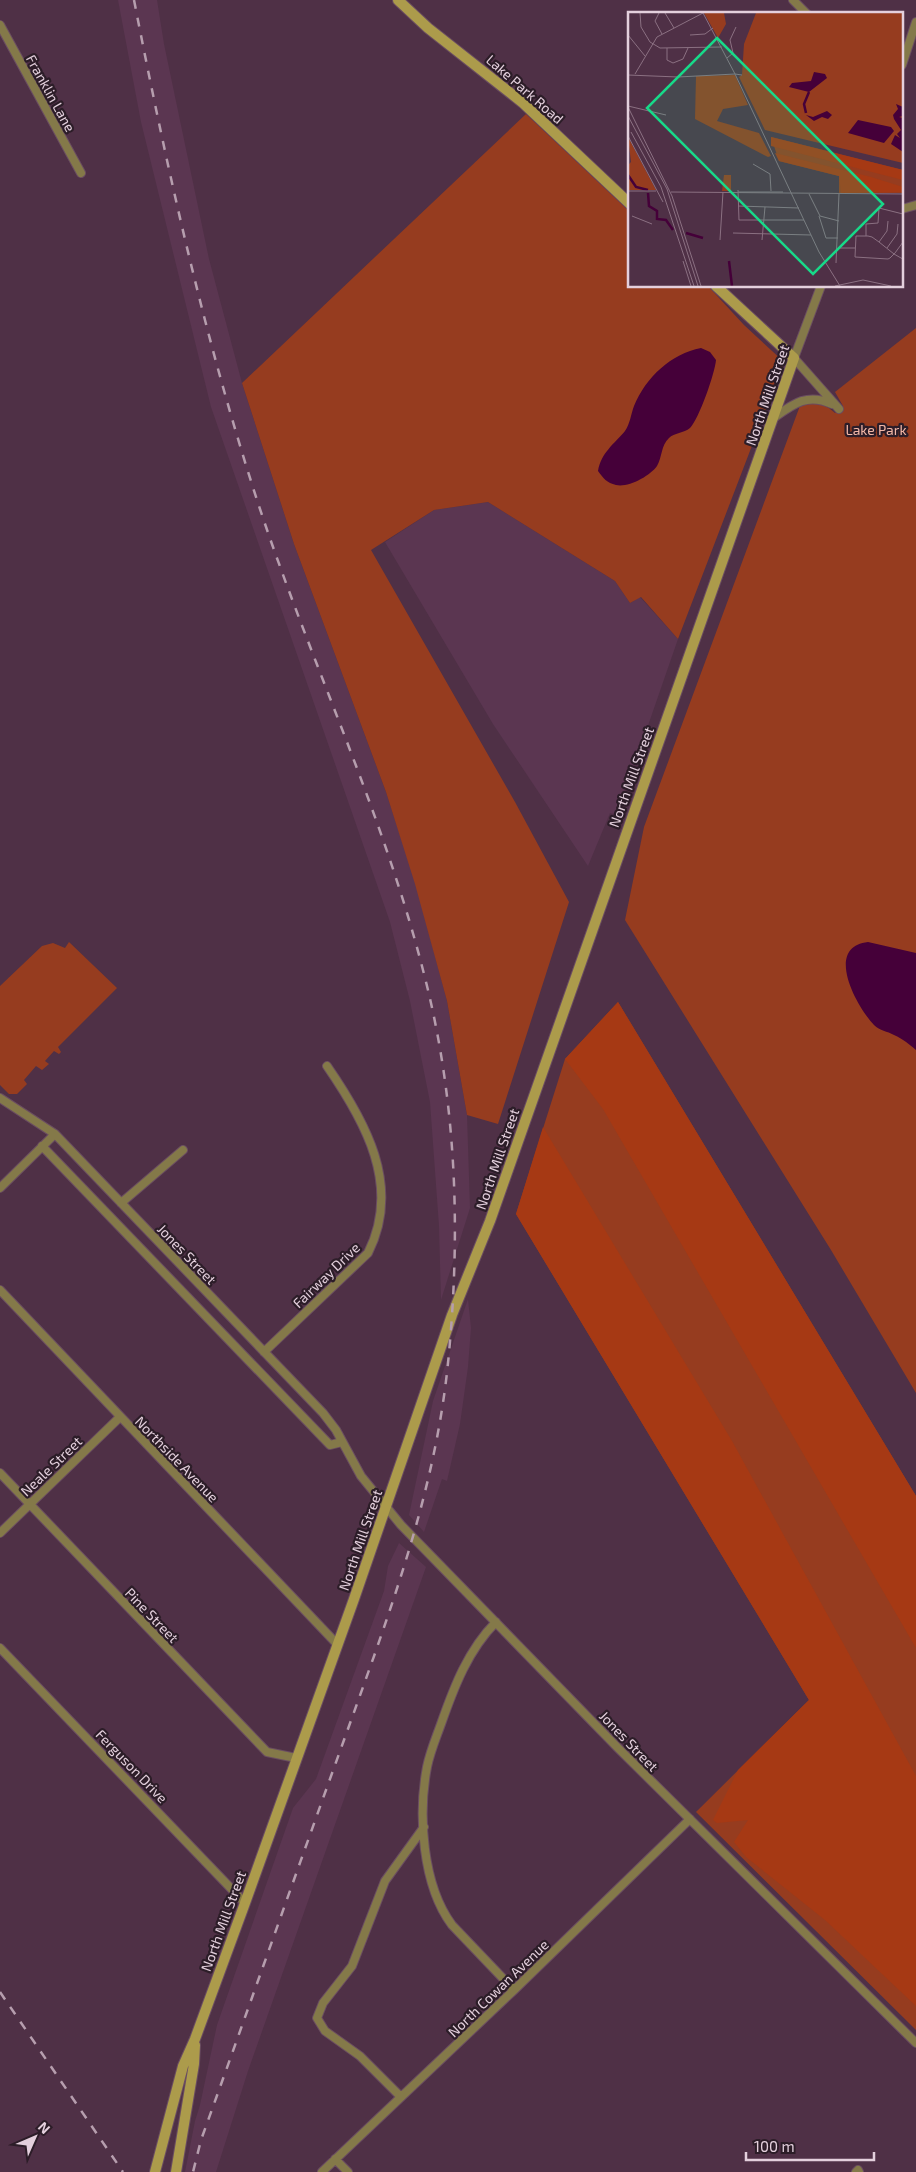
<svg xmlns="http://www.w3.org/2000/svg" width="916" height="2172" viewBox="0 0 916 2172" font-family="'Exo 2',sans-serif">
	<rect width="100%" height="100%" fill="#4f3046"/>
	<path fill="#5b3651" d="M 118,0 L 157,0 L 164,44 L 209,259 L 242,383 L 294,544 L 386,792 L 416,884 L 447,1001 L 467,1115 L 470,1208 L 441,1300 L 439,1226 L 430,1102 L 410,1001 L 390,922 L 211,407 L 141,122 Z
		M 488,502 L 615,581 L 630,603 L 640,597 L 678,639 L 617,815 L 610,813 L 588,866 L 493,724 L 385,542 L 434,510 Z
		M 468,1299 L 471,1328 L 468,1367 L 460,1424 L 447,1481 L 442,1479 L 424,1532 L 409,1515 L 433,1401 Z
		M 399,1543 L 426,1567 L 248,2071 L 216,2172 L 185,2172 L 195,2121 L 200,2105 L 217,2025 L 293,1808 L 316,1779 L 384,1591 L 388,1566 Z"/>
	<path fill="#963c1f" d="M 526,114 L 630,212 L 630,286 L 708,286 L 744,325 L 784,362 L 678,639 L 641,597 L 630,603 L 615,581 L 488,502 L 434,510 L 371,550 L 515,802 L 569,902 L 498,1124 L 467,1115 L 447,1001 L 415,884 L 386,792 L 294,544 L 242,383 Z
		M 916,328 L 916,1393 L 831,1250 L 625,920 L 644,827 L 801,403 C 815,400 825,404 835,413 L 843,406 L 835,392 Z
		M 69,942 L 117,988 L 58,1047 L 61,1052 L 59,1054 L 54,1051 L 45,1061 L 49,1064 L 42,1070 L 36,1066 L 24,1080 L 27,1084 L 17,1094 L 9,1094 L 0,1085 L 0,986 L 42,946 L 53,943 L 65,948 Z
		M 618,1002 L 916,1496 L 916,2030 L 696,1812 L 809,1700 L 516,1214 L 565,1059 Z"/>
	<path fill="#a63914" d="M 618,1002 L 916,1496 L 916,1648 L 603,1109 L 565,1059 Z
		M 543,1127 L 732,1441 L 916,1776 L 916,2006 L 825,1920 L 746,1857 L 734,1842 L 748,1820 L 717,1823 L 713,1820 L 738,1770 L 809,1700 L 516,1214 Z"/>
	<path fill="#450039" d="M 701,348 L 710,352 L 716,360 C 715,373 699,419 690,428 C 684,433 674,433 669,438 C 661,445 662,458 657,466 C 650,476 628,488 616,485 C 607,483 603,478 598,471 C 601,453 614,444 625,431 C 630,424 631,414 634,406 C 646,377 671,354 701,348 Z
		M 868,942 L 916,953 L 916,1050 C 909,1044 903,1039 894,1035 C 887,1031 880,1031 874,1025 C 856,1006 824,947 868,942 Z"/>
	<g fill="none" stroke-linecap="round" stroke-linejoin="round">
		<g stroke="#6a4d61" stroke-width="10">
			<path id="minor" d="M 793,0 L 807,14
				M 0,25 L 81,173
				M 902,65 L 916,22
				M 902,209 L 916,205
				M 821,286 L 794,358 L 839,409
				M 775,417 C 794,403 808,393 832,404
				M 0,1098 L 55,1134 L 323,1413 L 336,1430 L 361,1476 L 401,1525 L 617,1747 L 916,2043
				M 42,1146 L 330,1445 L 342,1442
				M 0,1188 L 55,1134
				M 121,1203 L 183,1150
				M 0,1290 L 337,1644
				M 264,1352 L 368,1253 C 402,1186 365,1121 327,1066
				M 0,1473 L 267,1752 L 296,1758
				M 0,1533 L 120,1417
				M 496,1622 C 468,1650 454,1687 441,1724 C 436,1738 430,1752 427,1767 C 418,1814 422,1885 452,1925 L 514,1990
				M 0,1648 L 245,1903
				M 401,2097 L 360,2056 L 325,2031 L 317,2018 L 323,2003 L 352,1966 L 385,1881 L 424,1827
				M 335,2159 L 348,2172
				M 322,2172 L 514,1990 L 690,1819
				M 856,2172 L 858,2170 L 859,2172"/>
		</g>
		<g stroke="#6a4d61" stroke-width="12">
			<path id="secondary" d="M 398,0 L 428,28 L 523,103 L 630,204
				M 155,2172 L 183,2066 L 195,2039 L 245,1903 L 354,1599 L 452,1315 L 490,1221 L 794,358 L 716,286
				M 176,2172 L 194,2064 L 195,2045"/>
		</g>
		<use href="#minor" stroke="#847949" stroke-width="8"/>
		<use href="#secondary" stroke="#ac9b4b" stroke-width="10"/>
		<path stroke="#b69eae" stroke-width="2.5" stroke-dasharray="9 9" stroke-linecap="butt" d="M 134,0 C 167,169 204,336 257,500 C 309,659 383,812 424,974 C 457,1102 461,1233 448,1363 C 435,1494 388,1617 344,1740 C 296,1873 249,2007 201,2140 L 193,2172
			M 0,1992 L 123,2172"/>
	</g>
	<g text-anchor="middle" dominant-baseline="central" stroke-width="4.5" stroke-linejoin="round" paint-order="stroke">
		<g font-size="14" fill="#e4d0dd" stroke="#2c1d28">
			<text transform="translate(525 89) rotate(41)">Lake Park Road</text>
			<text transform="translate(51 93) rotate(61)">Franklin Lane</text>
			<text transform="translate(767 395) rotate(-71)">North Mill Street</text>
			<text transform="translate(631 777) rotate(-70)">North Mill Street</text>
			<text transform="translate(497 1159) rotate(-71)">North Mill Street</text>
			<text transform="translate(187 1254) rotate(46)">Jones Street</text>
			<text transform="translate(326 1275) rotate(-44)">Fairway Drive</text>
			<text transform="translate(177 1459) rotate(46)">Northside Avenue</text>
			<text transform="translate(51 1466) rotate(-44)">Neale Street</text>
			<text transform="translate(360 1540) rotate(-71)">North Mill Street</text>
			<text transform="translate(152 1615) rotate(46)">Pine Street</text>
			<text transform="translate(629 1741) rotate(46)">Jones Street</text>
			<text transform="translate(132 1766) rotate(46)">Ferguson Drive</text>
			<text transform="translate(223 1921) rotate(-70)">North Mill Street</text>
			<text transform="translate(498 1988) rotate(-44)">North Cowan Avenue</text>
		</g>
		<g font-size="14" fill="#f3b8a7" stroke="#2c1d28">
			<text x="876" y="429">Lake Park</text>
		</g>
	</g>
	<g transform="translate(628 12)">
		<rect width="275" height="275" fill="#4f3046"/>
		<path d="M 76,1 L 96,1 L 98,12 L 90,26 ZM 128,1 L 275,1 L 275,151 L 137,118 L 111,65 L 114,63 L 116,32 ZM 107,63 L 120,93 L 95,97 L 89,109 L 131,121 L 143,144 L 140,145 L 67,107 L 68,64 ZM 0,125 L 28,178 L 0,178 L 0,153 L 3,150 ZM 143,125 L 275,158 L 275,181 L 211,181 L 211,164 L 151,149 ZM 96,163 L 103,163 L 103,179 L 94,179 Z" fill="#963c1f"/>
		<path d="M 143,125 L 275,158 L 275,168 L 143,134 ZM 147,141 L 243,165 L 275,175 L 275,180 L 213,181 L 211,164 L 151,149 Z" fill="#a63914"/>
		<path d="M 186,60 L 197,62 L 199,66 L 181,80 L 161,75 L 164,71 L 183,69 ZM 268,92 L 275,95 L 275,104 L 271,105 L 275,106 L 275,140 L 263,132 L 267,123 L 272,126 L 269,122 L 273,118 L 266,107 L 265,103 L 270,97 ZM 199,99 L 204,103 L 200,107 L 194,105 L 186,109 L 178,103 L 185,105 ZM 230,108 L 263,115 L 266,119 L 256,131 L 220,121 Z" fill="#450039"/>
		<path fill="none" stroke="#450039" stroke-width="2.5" d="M 178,101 L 176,92 L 181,80M 0,163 L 8,175 L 20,178M 20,181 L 21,194 L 29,199 L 29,207 L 38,208 L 45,218M 58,221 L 75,226M 101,249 L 104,274"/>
		<path fill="none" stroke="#8b7082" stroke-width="1" d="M 12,1 L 13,15 L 22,30 L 32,36 L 94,35M 31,1 L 27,9 L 34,22M 37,1 L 46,16M 0,23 L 17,44M 62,23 L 77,22 L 85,16M 39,36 L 39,48 L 45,51 L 55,47 L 60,36M 99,46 L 105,41 L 102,28 L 108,15M 7,62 L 29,25 L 75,1 L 107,62 L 114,63M 0,63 L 50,65 L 107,62 L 191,240 L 212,274M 0,94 L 38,103M 0,95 L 44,184 L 73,274M 0,104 L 39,177 L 70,274M 3,120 L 33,175 L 66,274M 0,124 L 35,190M 125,152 L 142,162 L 143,179M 110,178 L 111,208 L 176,208M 0,179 L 28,179M 43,180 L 275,182M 110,180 L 155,180M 181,182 L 192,204 L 211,209M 110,194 L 171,196M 4,204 L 24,212M 191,204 L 198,226 L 210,226M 105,221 L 183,223M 238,224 L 238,212 L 250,211 L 251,196 L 275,202M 92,228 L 95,180M 134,228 L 137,195M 251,230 L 259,219 L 260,209M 275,230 L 267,241 L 262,246 L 260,247 L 227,245 L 228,224 L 240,224 L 244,225 L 251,230 L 266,242 L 273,246 L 275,247M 210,236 L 227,236M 259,236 L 269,222 L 270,212M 55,249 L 63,274M 208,251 L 211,182M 207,274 L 235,268 L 263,274"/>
		<path fill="#18d989" fill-opacity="0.15" stroke="#18d989" stroke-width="2.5" d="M 89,26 L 255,192 L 185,262 L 19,96 Z"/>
		<rect width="275" height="275" fill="none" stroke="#e4d0dd" stroke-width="2.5"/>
	</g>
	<g transform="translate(35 2137) rotate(45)" stroke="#2c1d28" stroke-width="4" paint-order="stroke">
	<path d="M0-4L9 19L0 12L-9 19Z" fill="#e4d0dd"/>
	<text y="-8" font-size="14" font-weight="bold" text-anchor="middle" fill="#e4d0dd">N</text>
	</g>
	<path d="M746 2152v8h128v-8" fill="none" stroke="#e4d0dd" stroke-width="2.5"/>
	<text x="754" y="2152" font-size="15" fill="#e4d0dd" stroke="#2c1d28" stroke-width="4" paint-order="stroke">100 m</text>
</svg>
